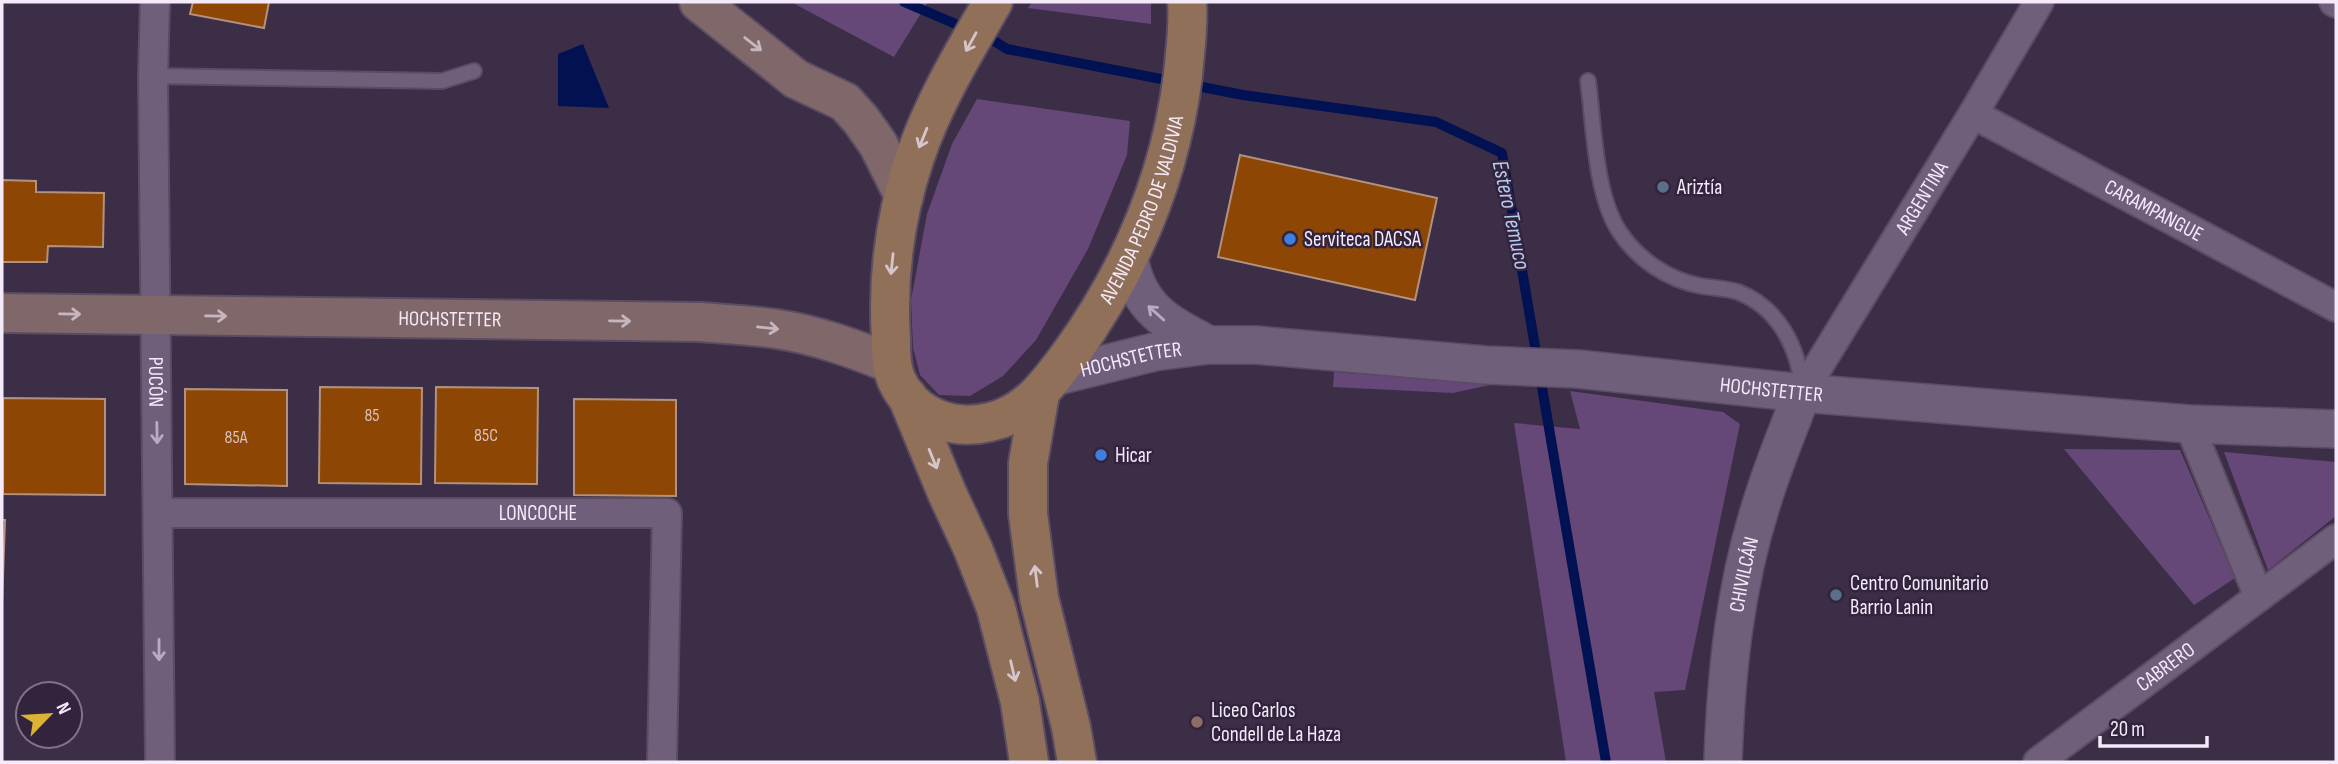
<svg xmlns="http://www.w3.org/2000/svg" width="2338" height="764" viewBox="0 0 2338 764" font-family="'Sofia Sans Condensed',sans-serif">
	<rect width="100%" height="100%" fill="#3d2e47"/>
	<path fill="#654778" d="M 791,2 L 928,2 L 894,57 Z
		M 1032,2 L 1151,2 L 1151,24 L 1028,8 Z
		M 977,99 L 1130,121 L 1127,155 L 1088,249 L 1036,340 L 1003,376 L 970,396 L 939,395 L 920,375 L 913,348 L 911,300 L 927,214 L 952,144 Z
		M 1334,372 L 1494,384 L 1453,393 L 1333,387 Z
		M 1570,391 L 1723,412 L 1740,424 L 1685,690 L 1654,692 L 1666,762 L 1566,762 L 1514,423 L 1580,429 Z
		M 2064,449 L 2180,450 L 2235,578 L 2194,605 Z
		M 2224,452 L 2336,462 L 2336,516 L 2268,570 Z"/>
	<path fill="#021151" d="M 583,44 L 609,108 L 558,106 L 558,54 Z"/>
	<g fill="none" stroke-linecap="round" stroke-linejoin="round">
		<path stroke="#021151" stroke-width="10" d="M 904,2 L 991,39 L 1007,49 L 1243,95 L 1436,122 L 1502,153 L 1606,762"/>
	</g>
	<path fill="#8d4603" stroke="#b2927e" stroke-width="2" d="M 193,2 L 269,2 L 264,28 L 190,14 Z
		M 1240,155 L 1437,198 L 1415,300 L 1218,257 Z
		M 2,180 L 36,181 L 36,192 L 104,193 L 103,247 L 48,246 L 47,262 L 2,262 Z
		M 320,387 L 422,388 L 421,484 L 319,483 Z
		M 436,387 L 538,388 L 537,484 L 435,483 Z
		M 185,389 L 287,390 L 287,486 L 185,484 Z
		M 3,398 L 105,399 L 105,495 L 3,494 Z
		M 574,399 L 676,400 L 676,496 L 574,495 Z
		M 2,520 L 5,520 L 2,606 Z"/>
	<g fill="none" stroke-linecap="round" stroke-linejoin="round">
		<g stroke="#5a4c62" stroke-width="18">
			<path id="service" d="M 153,76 L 442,81 L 474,71
				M 1588,81 C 1594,126 1595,194 1619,231 C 1637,259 1668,280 1701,286 C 1713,288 1726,288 1738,292 C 1778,307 1799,348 1802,389"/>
		</g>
		<g stroke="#5a4c62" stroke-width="32">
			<g id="minor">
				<path id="s1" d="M 155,2 L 153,76 L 160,762"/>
				<path d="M 2334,2 L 2336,3"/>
				<path id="s2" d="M 1973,114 L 2336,307"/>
				<path id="s3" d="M 1802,393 L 1973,114 L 2039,2"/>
				<path d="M 2189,424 L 2259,597"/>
				<path id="s4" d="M 158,513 L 667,513 L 662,762"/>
				<path id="s5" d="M 2038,762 L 2336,539"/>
			</g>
		</g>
		<g stroke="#5a4c62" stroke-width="40">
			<g id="tertiary">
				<path d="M 1129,258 C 1138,309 1167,323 1209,345"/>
				<path id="s6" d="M 1053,377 L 1154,352 L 1209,345 L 1256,345 L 1485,365 L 1578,369 L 1802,393 L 2189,424 L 2336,429"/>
				<path id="s7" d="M 1723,762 C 1726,673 1735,584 1763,499 C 1774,463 1789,428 1802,393"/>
			</g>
		</g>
		<g stroke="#5a4c62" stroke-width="42">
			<g id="secondary">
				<path d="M 699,2 L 796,79 L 845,102 L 861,120 L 878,144 L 904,196"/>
				<path id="s8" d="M 2,313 L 700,322 C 725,324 751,325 777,329 C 817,335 855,349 892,364"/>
			</g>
		</g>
		<g stroke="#5a4c62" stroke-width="42">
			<g id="primary">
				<path id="s9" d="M 993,2 C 964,52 933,103 915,157 C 895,216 887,278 891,339 C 891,353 891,368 897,381 C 914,417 953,431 990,422 C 1027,414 1048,384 1069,356 C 1130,272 1170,178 1183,75 C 1185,51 1189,26 1187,2"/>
				<path d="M 1040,394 L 1028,463 L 1028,514 L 1039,598 L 1071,727 L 1077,762"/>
				<path d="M 907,396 L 947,493 L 973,549 L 996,608 L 1020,702 L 1029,762"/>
			</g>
		</g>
		<use href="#service" stroke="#705f7b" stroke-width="14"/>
		<use href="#minor" stroke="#705f7b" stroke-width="28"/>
		<use href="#tertiary" stroke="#705f7b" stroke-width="37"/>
		<use href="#secondary" stroke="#80686a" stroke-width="38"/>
		<use href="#primary" stroke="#917059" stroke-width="38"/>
	</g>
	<defs><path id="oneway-shaft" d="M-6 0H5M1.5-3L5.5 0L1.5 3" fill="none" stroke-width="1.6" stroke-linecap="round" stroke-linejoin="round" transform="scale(1.75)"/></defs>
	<g stroke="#d6c5ca">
		<use href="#oneway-shaft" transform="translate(971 42) rotate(119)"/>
		<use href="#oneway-shaft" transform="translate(923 138) rotate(112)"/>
		<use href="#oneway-shaft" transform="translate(892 264) rotate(96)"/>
		<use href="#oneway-shaft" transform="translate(933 459) rotate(68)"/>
		<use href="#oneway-shaft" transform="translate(1036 576) rotate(-97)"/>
		<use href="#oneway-shaft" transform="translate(1013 671) rotate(77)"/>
	</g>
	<g stroke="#c6b6c0">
		<use href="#oneway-shaft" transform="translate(753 44) rotate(38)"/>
		<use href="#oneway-shaft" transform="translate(70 314) rotate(1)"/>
		<use href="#oneway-shaft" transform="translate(216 316) rotate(1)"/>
		<use href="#oneway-shaft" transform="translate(620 321) rotate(1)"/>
		<use href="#oneway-shaft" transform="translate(768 328) rotate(6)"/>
	</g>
	<g stroke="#b9abc1">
		<use href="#oneway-shaft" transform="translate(1156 313) rotate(-138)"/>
		<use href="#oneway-shaft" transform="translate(157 433) rotate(89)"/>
		<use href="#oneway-shaft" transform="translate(159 650) rotate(90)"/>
	</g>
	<g fill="#5c6f8a" stroke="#33243d" stroke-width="2.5">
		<circle cx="1663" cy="187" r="7"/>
		<circle cx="1836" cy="595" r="7"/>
	</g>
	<g fill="#3f7fe0" stroke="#33243d" stroke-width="2.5">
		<circle cx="1290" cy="239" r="7"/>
		<circle cx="1101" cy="455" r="7"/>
	</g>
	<circle fill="#8d6e63" stroke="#33243d" stroke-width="2.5" cx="1197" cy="722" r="7"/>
	<g text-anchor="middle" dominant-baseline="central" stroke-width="5" stroke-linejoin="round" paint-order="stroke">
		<g font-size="18" fill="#dac1bc">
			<text x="372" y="415">85</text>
			<text x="486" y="435">85C</text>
			<text x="236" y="437">85A</text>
		</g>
		<g font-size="21" fill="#f4eafa" stroke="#33243d" text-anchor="start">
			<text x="1677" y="187">Ariztía</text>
			<text x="1304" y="239">Serviteca DACSA</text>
			<text x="1115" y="455">Hicar</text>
			<text x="1850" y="583">Centro Comunitario<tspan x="1850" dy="24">Barrio Lanin</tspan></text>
			<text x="1211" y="710">Liceo Carlos<tspan x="1211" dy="24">Condell de La Haza</tspan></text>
		</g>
		<g font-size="21" fill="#f4eafa" stroke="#33243d">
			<text stroke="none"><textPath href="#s3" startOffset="229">ARGENTINA</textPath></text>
			<text stroke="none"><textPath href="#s9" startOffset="782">AVENIDA PEDRO DE VALDIVIA</textPath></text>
			<text stroke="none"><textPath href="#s2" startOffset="205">CARAMPANGUE</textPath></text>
			<text stroke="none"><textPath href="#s8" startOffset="448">HOCHSTETTER</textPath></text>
			<text stroke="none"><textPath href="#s6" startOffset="80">HOCHSTETTER</textPath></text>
			<text stroke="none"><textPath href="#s1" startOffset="380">PUCÓN</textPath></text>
			<text stroke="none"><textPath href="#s6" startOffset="724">HOCHSTETTER</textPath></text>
			<text stroke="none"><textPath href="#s4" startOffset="380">LONCOCHE</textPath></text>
			<text stroke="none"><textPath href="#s7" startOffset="189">CHIVILCÁN</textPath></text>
			<text stroke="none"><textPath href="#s5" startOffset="159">CABRERO</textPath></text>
		</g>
		<g font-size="23" font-style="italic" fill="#b7caf2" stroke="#33243d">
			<text transform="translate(1511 215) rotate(78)">Estero Temuco</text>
		</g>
	</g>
	<rect width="2338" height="764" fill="none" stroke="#f4eafa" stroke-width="7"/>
	<g transform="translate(49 715) rotate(65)"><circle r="33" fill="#33243d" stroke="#807389" stroke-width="2"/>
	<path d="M0-5L12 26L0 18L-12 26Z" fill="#dbb233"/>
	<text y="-10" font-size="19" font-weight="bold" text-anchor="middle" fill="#f4eafa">N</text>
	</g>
	<path d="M2100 736v10h107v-10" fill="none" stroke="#f4eafa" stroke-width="3.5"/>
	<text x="2110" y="736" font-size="21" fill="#f4eafa" stroke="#33243d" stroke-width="5" paint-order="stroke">20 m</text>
</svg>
